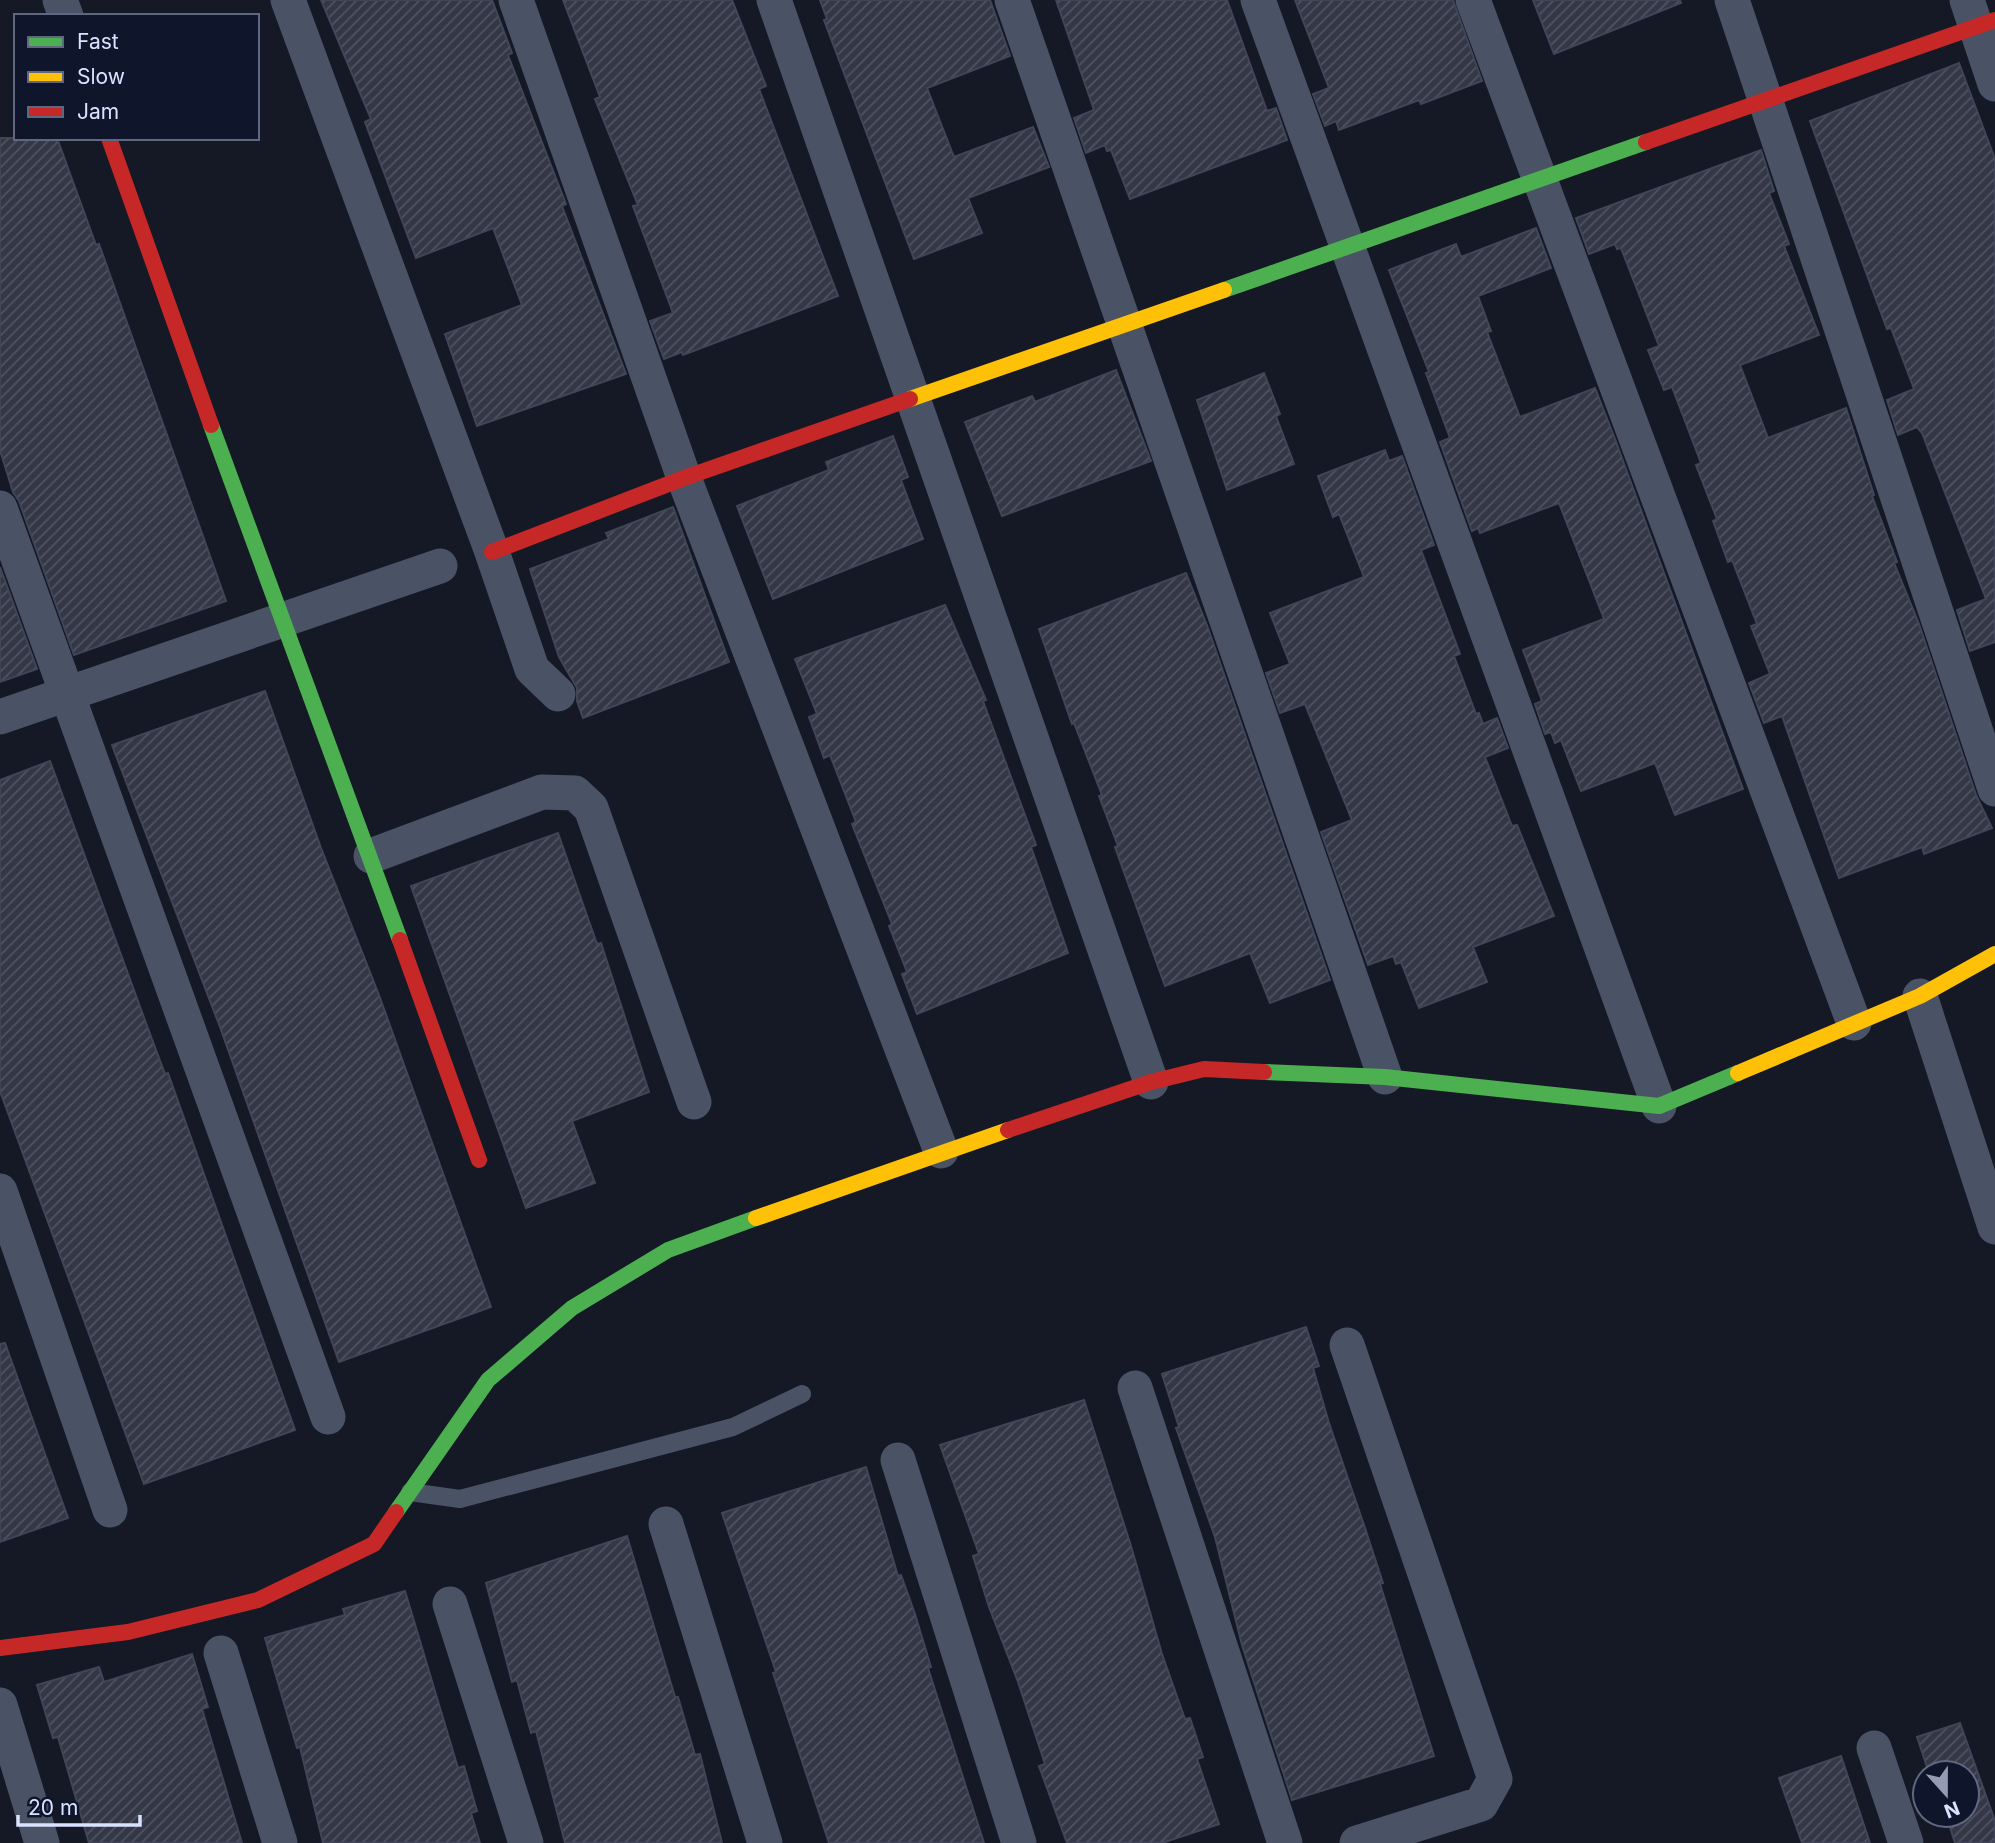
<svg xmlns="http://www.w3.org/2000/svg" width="1995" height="1843" viewBox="0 0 1995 1843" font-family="Inter,sans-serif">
	<defs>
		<pattern id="building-hatch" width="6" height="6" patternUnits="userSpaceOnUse" patternTransform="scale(1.75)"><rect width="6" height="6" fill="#333746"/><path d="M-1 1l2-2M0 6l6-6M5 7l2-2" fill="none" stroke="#505462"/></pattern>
	</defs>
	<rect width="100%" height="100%" fill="#151825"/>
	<path fill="url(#building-hatch)" stroke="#404658" stroke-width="2" d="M 321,0 L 492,0 L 512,53 L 508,55 L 566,204 L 562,206 L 626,374 L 477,426 L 445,334 L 522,305 L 493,228 L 416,258 L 365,122 L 371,119 Z
		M 563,0 L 732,0 L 766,86 L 759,89 L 838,296 L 683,355 L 682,352 L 664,359 L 650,321 L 673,313 L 633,206 L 638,205 L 595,99 L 600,97 Z
		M 820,0 L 990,0 L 1010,56 L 927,88 L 954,157 L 1033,127 L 1049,167 L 968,198 L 982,233 L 914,259 L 824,20 L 827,19 Z
		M 1056,0 L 1227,0 L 1267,111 L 1276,108 L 1287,140 L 1130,199 L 1111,150 L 1107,151 L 1105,145 L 1086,153 L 1074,118 L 1094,110 Z
		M 1295,0 L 1453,0 L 1482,81 L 1421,104 L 1419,100 L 1339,130 L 1336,121 L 1325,126 L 1313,94 L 1329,88 Z
		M 1533,0 L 1680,0 L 1681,3 L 1554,54 Z
		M 1959,63 L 1995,159 L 1995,642 L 1970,651 L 1957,610 L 1986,599 L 1922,433 L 1917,427 L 1898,435 L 1887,400 L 1914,389 L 1891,328 L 1887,329 L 1810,121 Z
		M 0,138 L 57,138 L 96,245 L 99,244 L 226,601 L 74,655 L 19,501 L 13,492 L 0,450 Z
		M 1761,150 L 1774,191 L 1769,193 L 1789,244 L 1784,246 L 1819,335 L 1740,365 L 1768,438 L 1846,408 L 1874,495 L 1872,496 L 1897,562 L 1894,563 L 1919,624 L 1976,795 L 1992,828 L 1924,854 L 1922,847 L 1839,878 L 1782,716 L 1764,723 L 1749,683 L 1770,674 L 1751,626 L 1757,624 L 1732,560 L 1728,562 L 1713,521 L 1717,519 L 1696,465 L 1701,463 L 1672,387 L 1664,390 L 1648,350 L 1659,346 L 1621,248 L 1617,249 L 1615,244 L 1589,254 L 1576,218 Z
		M 1536,228 L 1551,268 L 1478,296 L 1491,331 L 1487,332 L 1520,417 L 1595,388 L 1615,439 L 1743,789 L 1675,815 L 1655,763 L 1581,791 L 1561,740 L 1555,743 L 1551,732 L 1545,734 L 1535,704 L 1542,701 L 1523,650 L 1604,619 L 1559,503 L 1480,533 L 1478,528 L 1472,531 L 1440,442 L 1450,438 L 1426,373 L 1429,372 L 1389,270 L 1456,244 L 1461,257 Z
		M 1116,370 L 1151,461 L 1002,516 L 965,422 L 1032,396 L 1035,402 Z
		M 1264,373 L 1280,414 L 1276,416 L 1294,464 L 1227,490 L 1197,400 Z
		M 893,436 L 908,477 L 901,480 L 923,539 L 773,599 L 737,506 L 829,470 L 826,462 Z
		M 1385,450 L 1389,461 L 1402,456 L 1434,545 L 1421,550 L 1460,654 L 1454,656 L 1476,714 L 1479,713 L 1483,724 L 1497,718 L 1508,748 L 1485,757 L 1512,826 L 1517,825 L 1554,916 L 1473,947 L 1487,982 L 1419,1008 L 1401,962 L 1396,964 L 1393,956 L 1368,965 L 1321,832 L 1352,820 L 1305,704 L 1280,713 L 1266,673 L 1290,664 L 1270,613 L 1364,577 L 1339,514 L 1333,517 L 1318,476 Z
		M 673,507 L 729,662 L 583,718 L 577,701 L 577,688 L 559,657 L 530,569 L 609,539 L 606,533 Z
		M 0,567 L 37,669 L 0,682 Z
		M 1186,573 L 1208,628 L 1330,980 L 1270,1003 L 1250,953 L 1165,986 L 1115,847 L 1118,846 L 1099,796 L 1102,795 L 1074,723 L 1072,724 L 1039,629 Z
		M 945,605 L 986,700 L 983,701 L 1036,845 L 1031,847 L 1068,953 L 917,1014 L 902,974 L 907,972 L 889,926 L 892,924 L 852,824 L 856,822 L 830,755 L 824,758 L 809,717 L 817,714 L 795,659 Z
		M 265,691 L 321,848 L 379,995 L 491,1307 L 339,1362 L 220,1027 L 112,745 Z
		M 50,761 L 146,1023 L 165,1074 L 168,1073 L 295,1430 L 144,1484 L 0,1091 L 0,780 Z
		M 558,833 L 597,944 L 601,943 L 649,1092 L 572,1121 L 595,1183 L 526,1208 L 411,886 Z
		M 1306,1327 L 1319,1366 L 1313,1368 L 1329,1423 L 1365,1528 L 1383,1583 L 1380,1584 L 1434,1756 L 1292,1800 L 1242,1645 L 1215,1537 L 1176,1428 L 1179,1427 L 1162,1374 Z
		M 5,1343 L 68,1518 L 0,1542 L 0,1344 Z
		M 1084,1400 L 1131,1546 L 1162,1654 L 1185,1719 L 1190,1718 L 1203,1757 L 1197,1759 L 1219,1824 L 1162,1843 L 1067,1843 L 1039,1766 L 1045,1764 L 1018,1682 L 989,1607 L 973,1556 L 979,1554 L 940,1445 Z
		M 866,1467 L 898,1576 L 901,1575 L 915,1614 L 931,1667 L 928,1668 L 984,1843 L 829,1843 L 773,1673 L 776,1672 L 722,1513 Z
		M 627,1536 L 675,1697 L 678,1697 L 695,1755 L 700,1754 L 722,1843 L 565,1843 L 536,1731 L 531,1733 L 517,1680 L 512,1682 L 486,1583 Z
		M 405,1591 L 458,1768 L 464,1766 L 477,1811 L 471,1813 L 480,1843 L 323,1843 L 300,1747 L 297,1748 L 265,1638 L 345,1615 L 343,1609 Z
		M 192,1654 L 208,1707 L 202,1709 L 242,1843 L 89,1843 L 58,1737 L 53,1738 L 37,1685 L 99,1667 L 104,1682 Z
		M 1960,1723 L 1995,1821 L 1995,1843 L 1955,1843 L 1946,1815 L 1967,1815 L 1967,1773 L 1929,1773 L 1917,1737 Z
		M 1841,1756 L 1870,1843 L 1802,1843 L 1779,1778 Z"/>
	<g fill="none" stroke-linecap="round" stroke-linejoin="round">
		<path stroke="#4a5366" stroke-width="18" d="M 410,1492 L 460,1499 L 733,1427 L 802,1394"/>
		<path stroke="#4a5366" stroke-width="35" d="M 60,0 L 66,16
			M 288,0 L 492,552 L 532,669 L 558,694
			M 516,0 L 684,478 L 941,1151
			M 774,0 L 1151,1082
			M 1012,0 L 1385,1077
			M 1258,0 L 1659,1106
			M 1473,0 L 1854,1023
			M 1732,0 L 1995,789
			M 1967,0 L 1995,84
			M 0,508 L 328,1417
			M 0,717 L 440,566
			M 371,856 L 542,792 L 575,793 L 591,808 L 694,1102
			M 1920,996 L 1995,1227
			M 0,1191 L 110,1510
			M 1347,1345 L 1495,1779 L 1481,1804 L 1357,1843
			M 1135,1388 L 1285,1843
			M 898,1460 L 1019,1843
			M 666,1524 L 765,1843
			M 450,1604 L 526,1843
			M 221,1653 L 280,1843
			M 0,1705 L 42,1843
			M 1874,1748 L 1906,1843"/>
		<path stroke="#4caf50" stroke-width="16" d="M 1224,290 L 1646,142
			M 211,425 L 400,940
			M 1264,1072 L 1385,1077 L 1659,1106 L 1738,1073
			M 396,1512 L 488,1380 L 572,1308 L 668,1250 L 756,1218"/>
		<path stroke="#ffc107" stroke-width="16" d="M 910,399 L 1224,290
			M 1738,1073 L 1920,996 L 1995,954
			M 756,1218 L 1008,1130"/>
		<path stroke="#c62828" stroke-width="16" d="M 109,138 L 211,425
			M 1646,142 L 1995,20
			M 492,552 L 684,478 L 910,399
			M 400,940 L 479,1160
			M 1008,1130 L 1151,1082 L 1204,1069 L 1264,1072
			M 0,1648 L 128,1632 L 258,1600 L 374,1544 L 396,1512"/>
	</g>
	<rect x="14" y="14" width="245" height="126" fill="#0f152b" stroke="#606780" stroke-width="2"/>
	<rect x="28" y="37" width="35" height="10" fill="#4caf50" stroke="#606780" stroke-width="2"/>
	<text x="77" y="49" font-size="21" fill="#d9e3ff">Fast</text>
	<rect x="28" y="72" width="35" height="10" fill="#ffc107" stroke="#606780" stroke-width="2"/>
	<text x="77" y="84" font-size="21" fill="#d9e3ff">Slow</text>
	<rect x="28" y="107" width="35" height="10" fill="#c62828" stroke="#606780" stroke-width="2"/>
	<text x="77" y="119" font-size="21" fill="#d9e3ff">Jam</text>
	<g transform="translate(1946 1794) rotate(159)"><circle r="33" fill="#0f152b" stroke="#606780" stroke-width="2"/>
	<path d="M0-5L12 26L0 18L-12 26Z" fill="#949cb3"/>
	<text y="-10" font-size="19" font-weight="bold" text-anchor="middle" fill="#d9e3ff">N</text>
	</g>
	<path d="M18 1815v10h122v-10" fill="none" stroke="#d9e3ff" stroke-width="3.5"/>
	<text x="28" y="1815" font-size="21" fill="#d9e3ff" stroke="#0f152b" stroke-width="5" paint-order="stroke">20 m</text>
</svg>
